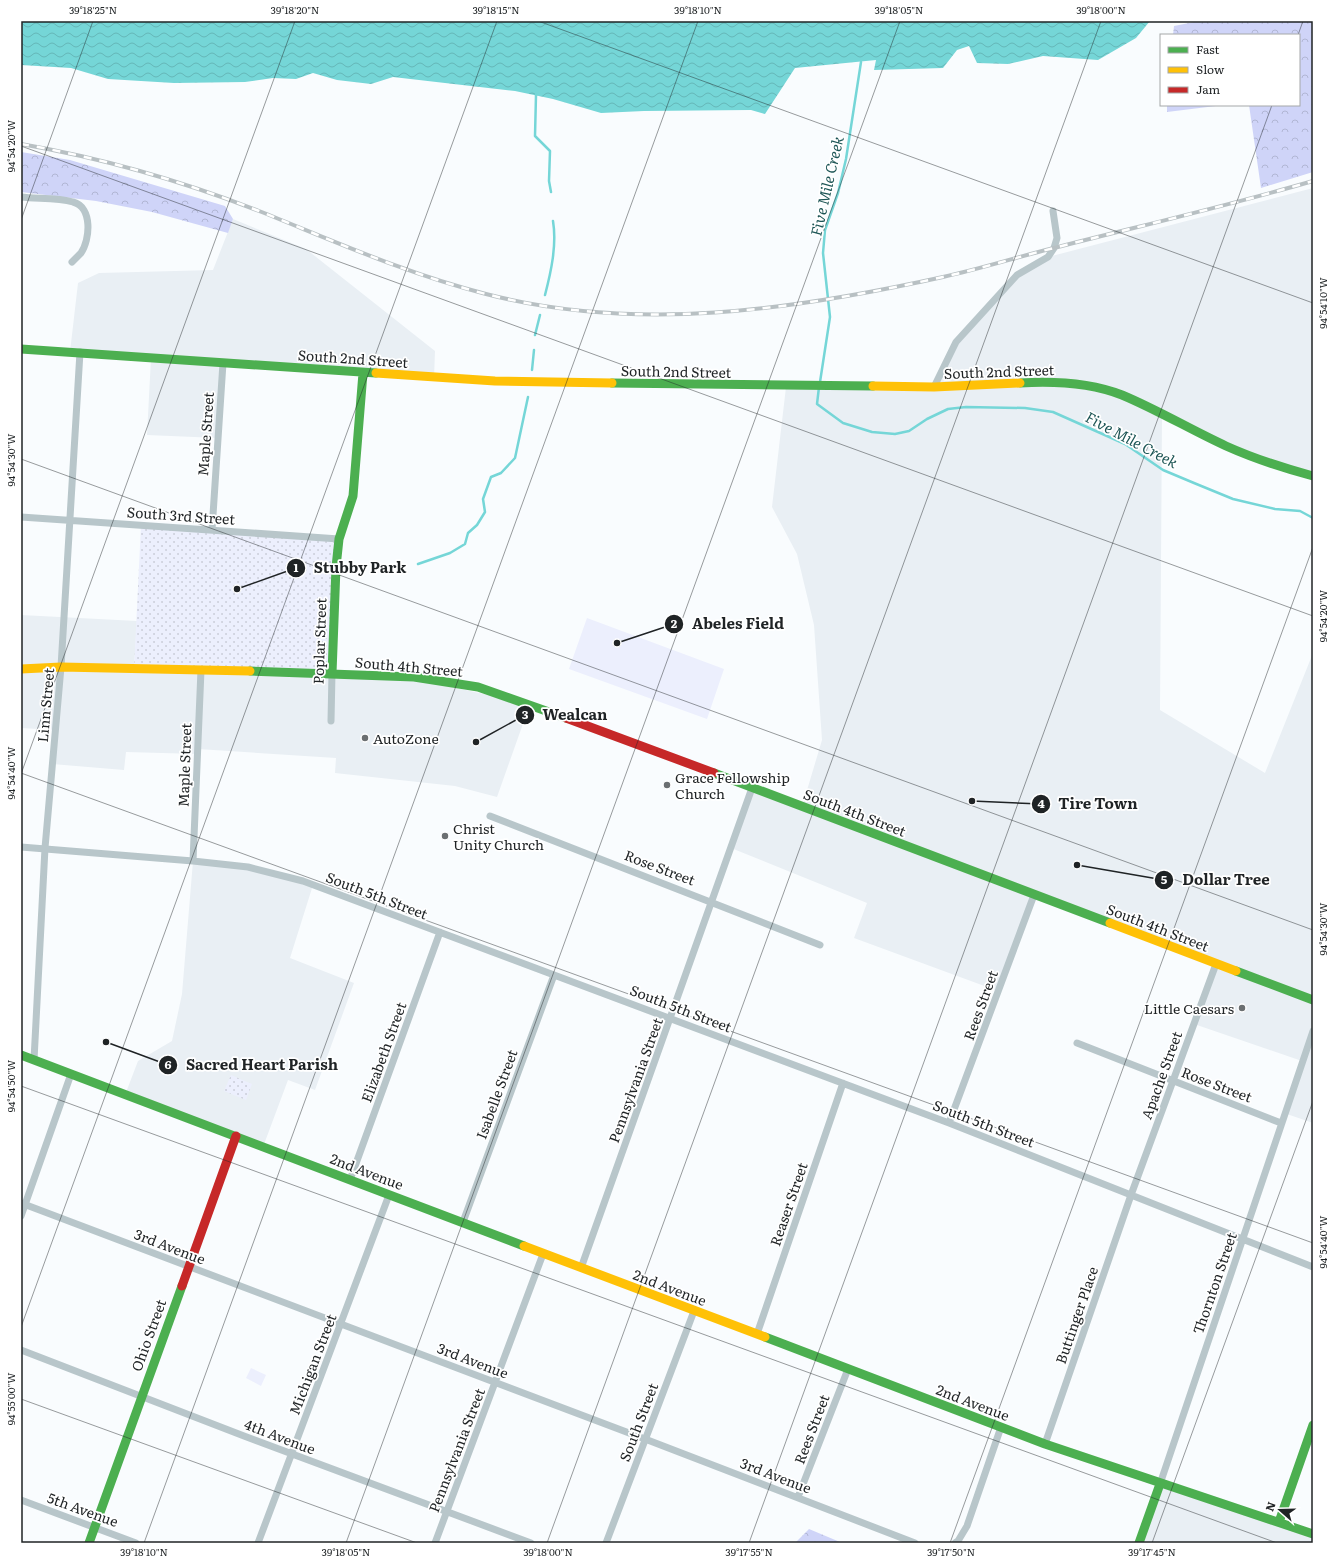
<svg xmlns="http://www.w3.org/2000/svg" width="1334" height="1564" viewBox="0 0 1334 1564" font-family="Literata,serif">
	<defs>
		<pattern id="green-dots" width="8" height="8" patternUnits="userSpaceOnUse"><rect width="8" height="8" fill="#eceffd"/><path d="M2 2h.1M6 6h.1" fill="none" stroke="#cacdd9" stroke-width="1.8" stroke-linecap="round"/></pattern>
		<pattern id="forest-crowns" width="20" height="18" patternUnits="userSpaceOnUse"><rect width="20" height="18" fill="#cfd4f8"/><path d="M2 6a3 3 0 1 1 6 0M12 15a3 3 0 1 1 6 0" fill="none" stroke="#b1b6d4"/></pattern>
		<pattern id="water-waves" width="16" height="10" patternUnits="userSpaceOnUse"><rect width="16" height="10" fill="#75d6d7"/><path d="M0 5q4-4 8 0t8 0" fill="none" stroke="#65b7b8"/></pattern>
	</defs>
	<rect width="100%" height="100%" fill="#f9fcfe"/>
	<path fill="#e9eff4" d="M 1313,188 L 1313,476 L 1304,474 L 1162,416 L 1160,710 L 1265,773 L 1313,653 L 1313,1123 L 1284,1113 L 1302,1061 L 1194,1024 L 1216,964 L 1034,895 L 998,991 L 854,938 L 867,903 L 731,848 L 752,788 L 802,807 L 822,740 L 814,625 L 797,554 L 772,507 L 786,387 L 934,387 L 956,342 L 1017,275 L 1048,257 Z
		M 233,219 L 306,249 L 435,351 L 434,378 L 223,363 L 218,438 L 147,435 L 151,358 L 70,352 L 78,283 L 99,273 L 213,270 Z
		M 21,615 L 137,621 L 134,668 L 406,677 L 530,704 L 497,797 L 455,786 L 335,773 L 336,758 L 198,749 L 198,754 L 126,752 L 124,770 L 52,764 L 56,730 L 21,728 Z
		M 193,861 L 248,867 L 313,885 L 290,958 L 354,983 L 315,1090 L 288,1080 L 263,1147 L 125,1095 L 138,1061 L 172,1041 L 182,994 Z
		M 1160,1484 L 1313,1534 L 1313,1543 L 1139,1543 Z"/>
	<path fill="url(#green-dots)" d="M 141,525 L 339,539 L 332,673 L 134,669 Z
		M 231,1075 L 252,1084 L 246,1100 L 224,1091 Z"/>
	<path fill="url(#forest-crowns)" d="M 1199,21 L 1313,21 L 1313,172 L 1261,188 L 1249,105 L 1299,105 L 1299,35 L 1173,35 L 1174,26 Z
		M 1167,105 L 1224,105 L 1167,112 Z
		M 21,152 L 70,160 L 225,206 L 233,219 L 228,233 L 152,212 L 96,201 L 21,192 Z
		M 809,1529 L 840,1542 L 840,1543 L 795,1543 Z"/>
	<path fill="#eceffd" d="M 587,618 L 724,669 L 707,719 L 569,669 Z
		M 251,1368 L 266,1375 L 261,1386 L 246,1378 Z"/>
	<path fill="url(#water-waves)" d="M 21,21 L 1150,21 L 1136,38 L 1098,60 L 1043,56 L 1008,64 L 977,63 L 969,46 L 957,50 L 943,68 L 874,70 L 876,60 L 795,68 L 765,114 L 751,110 L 644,111 L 601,113 L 553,99 L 515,91 L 393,77 L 371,84 L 337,80 L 313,73 L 296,79 L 273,78 L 245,82 L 174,83 L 108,79 L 71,68 L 21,65 Z"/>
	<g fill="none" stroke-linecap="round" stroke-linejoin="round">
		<path stroke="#75d6d7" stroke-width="2.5" d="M 536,95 L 535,136 L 550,151 L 549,181 L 551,192
			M 545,295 C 551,272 557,245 553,221
			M 535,335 L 540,315
			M 532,370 L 534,350
			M 820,382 L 830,317 L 823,253 L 825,230 L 838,193 L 846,159 L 861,62
			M 819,387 L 817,404 L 843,423 L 872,432 L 895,434 L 909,431 L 927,419 L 948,409 L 966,407 L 1025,408 L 1053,412 L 1125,444 L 1163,470 L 1194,483 L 1233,499 L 1275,509 L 1300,511 L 1313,518
			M 418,564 L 450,553 L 465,544 L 468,533 L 477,525 L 485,512 L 483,499 L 491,477 L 501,473 L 515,458 L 528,397"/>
		<path stroke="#b8c6ca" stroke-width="7" d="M 21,197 C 37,199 57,197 73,202 C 93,207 90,240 81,253 C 78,256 75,259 72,262
			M 934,387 L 956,342 L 1017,275 L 1048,257 L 1054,248 L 1057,238 L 1053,211
			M 21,517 L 339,539
			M 212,530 L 223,363
			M 331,721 L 332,673
			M 490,816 L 820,945
			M 21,847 L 193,861 L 248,867 L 303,881 L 949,1123 L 1313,1267
			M 193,861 L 201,670
			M 1077,1043 L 1281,1123
			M 34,1060 L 45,848 L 61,667 L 80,352
			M 949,1123 L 1034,895
			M 350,1180 L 440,932
			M 21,1203 L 645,1439 L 915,1543
			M 21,1216 L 71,1074
			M 463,1222 L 554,975
			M 581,1268 L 752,788
			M 757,1334 L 843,1083
			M 21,1350 L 244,1436 L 531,1543
			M 1045,1444 L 1131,1195 L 1216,964
			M 1160,1484 L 1313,1031
			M 798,1497 L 848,1369
			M 21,1500 L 136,1543
			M 258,1543 L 389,1195
			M 435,1543 L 543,1254
			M 606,1543 L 694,1311
			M 955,1543 L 958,1541 L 967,1526 L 1001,1427"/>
		<path stroke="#4caf50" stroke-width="9" d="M 21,349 L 376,373
			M 612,383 L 873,386
			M 1020,383 C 1053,381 1091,383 1122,395 C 1158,410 1191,430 1226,446 C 1255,459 1283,468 1313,476
			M 250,671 L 414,677 L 478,687 L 566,718
			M 332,673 L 336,567 L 339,539 L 353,496 L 363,373
			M 714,773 L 1110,923
			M 1236,971 L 1313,1000
			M 21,1055 L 524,1246
			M 765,1337 L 1045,1444 L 1313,1534
			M 1279,1522 L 1313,1425
			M 89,1543 L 182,1286
			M 1139,1543 L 1160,1484"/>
		<path stroke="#ffc107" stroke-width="9" d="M 376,373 L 495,381 L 612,383
			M 873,386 L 934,387 L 1020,383
			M 21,669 L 61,667 L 250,671
			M 1110,923 L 1236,971
			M 524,1246 L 765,1337"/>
		<path stroke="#c62828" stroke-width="9" d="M 566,718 L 714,773
			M 182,1286 L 236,1136"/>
		<g stroke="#b8c0c3" stroke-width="4">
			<path id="rail" d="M 21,144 C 102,158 182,181 259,211 C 334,241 407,274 486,294 C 637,333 793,310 943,277 C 980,269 1017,257 1054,248 C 1140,226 1227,206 1313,181"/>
		</g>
		<use href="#rail" stroke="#fff" stroke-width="2.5" stroke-dasharray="8" stroke-linecap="butt"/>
	</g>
	<path fill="none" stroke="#1f2325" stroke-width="1" stroke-opacity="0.45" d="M 538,21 L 1313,303M 1298,35 L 1303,21M 21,146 L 1313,616M 21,220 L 93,21M 21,459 L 1313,930M 21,773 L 1313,1243M 21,774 L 295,21M 21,1086 L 1277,1543M 21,1327 L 497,21M 21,1399 L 417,1543M 144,1543 L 698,21M 346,1543 L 900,21M 547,1543 L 1101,21M 749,1543 L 1272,105M 950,1543 L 1313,547M 1152,1543 L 1313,1101"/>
	<g fill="#6b6f71" stroke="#fff" stroke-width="1.5">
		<circle cx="365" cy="738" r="4"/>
		<circle cx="667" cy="785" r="4"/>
		<circle cx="445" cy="836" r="4"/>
		<circle cx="1242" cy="1008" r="4"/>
	</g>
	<g text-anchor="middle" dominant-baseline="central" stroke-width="3.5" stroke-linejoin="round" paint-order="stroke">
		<g font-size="14" fill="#1f2325" stroke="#fff">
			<text transform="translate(353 358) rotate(4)">South 2nd Street</text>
			<text transform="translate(676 371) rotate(1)">South 2nd Street</text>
			<text transform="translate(999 371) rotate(-2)">South 2nd Street</text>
			<text transform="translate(205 434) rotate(-86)">Maple Street</text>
			<text transform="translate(181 515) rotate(4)">South 3rd Street</text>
			<text transform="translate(319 641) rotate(-88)">Poplar Street</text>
			<text transform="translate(409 666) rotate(5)">South 4th Street</text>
			<text transform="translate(45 705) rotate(-85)">Linn Street</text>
			<text transform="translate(184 765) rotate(-88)">Maple Street</text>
			<text transform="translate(855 812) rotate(21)">South 4th Street</text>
			<text transform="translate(660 867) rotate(21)">Rose Street</text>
			<text transform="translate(377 895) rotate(21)">South 5th Street</text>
			<text transform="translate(1158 927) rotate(21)">South 4th Street</text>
			<text transform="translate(980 1005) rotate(-70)">Rees Street</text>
			<text transform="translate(681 1008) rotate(21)">South 5th Street</text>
			<text transform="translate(383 1052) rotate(-70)">Elizabeth Street</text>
			<text transform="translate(1161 1075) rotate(-70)">Apache Street</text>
			<text transform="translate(635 1080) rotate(-70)">Pennsylvania Street</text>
			<text transform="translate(1217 1084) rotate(21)">Rose Street</text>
			<text transform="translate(496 1094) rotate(-70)">Isabelle Street</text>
			<text transform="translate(984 1123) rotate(21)">South 5th Street</text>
			<text transform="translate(367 1171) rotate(21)">2nd Avenue</text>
			<text transform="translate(788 1204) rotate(-71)">Reaser Street</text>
			<text transform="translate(170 1246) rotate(21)">3rd Avenue</text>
			<text transform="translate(1214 1283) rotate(-71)">Thornton Street</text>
			<text transform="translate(670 1287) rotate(21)">2nd Avenue</text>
			<text transform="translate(1076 1315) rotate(-71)">Buttinger Place</text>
			<text transform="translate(148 1335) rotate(-70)">Ohio Street</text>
			<text transform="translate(473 1360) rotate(21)">3rd Avenue</text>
			<text transform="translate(312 1364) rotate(-69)">Michigan Street</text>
			<text transform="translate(973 1402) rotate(21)">2nd Avenue</text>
			<text transform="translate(638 1422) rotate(-69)">South Street</text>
			<text transform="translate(811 1429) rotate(-69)">Rees Street</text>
			<text transform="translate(280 1436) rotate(21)">4th Avenue</text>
			<text transform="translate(456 1450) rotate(-69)">Pennsylvania Street</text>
			<text transform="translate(776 1475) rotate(21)">3rd Avenue</text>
			<text transform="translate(83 1509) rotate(20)">5th Avenue</text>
		</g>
		<g font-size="14" fill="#1f2325" stroke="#fff" text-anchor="start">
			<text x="373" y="738">AutoZone</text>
			<text x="675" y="777">Grace Fellowship<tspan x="675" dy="16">Church</tspan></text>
			<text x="453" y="828">Christ<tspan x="453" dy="16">Unity Church</tspan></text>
			<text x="1234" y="1008" text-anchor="end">Little Caesars</text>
		</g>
		<g font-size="15" font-style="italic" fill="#1d5555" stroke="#fff">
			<text transform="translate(826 186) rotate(-77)">Five Mile Creek</text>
			<text transform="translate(1132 439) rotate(28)">Five Mile Creek</text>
		</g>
	</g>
	<path fill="none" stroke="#1f2325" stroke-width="1.5" d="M237 589L296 568M617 643L674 624M476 742L525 715M972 801L1041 804M1077 865L1164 880M106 1042L168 1065"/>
	<g fill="#1f2325" stroke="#fff" stroke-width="1.5">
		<circle cx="237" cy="589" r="4"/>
		<circle cx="617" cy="643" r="4"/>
		<circle cx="476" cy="742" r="4"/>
		<circle cx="972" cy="801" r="4"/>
		<circle cx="1077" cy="865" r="4"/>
		<circle cx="106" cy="1042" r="4"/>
		<circle cx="296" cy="568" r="10"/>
		<circle cx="674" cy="624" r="10"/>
		<circle cx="525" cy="715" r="10"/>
		<circle cx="1041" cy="804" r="10"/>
		<circle cx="1164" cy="880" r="10"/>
		<circle cx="168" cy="1065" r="10"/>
	</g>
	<g font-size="12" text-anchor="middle" font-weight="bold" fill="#fff">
		<text x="296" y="572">1</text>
		<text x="674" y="628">2</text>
		<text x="525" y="719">3</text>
		<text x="1041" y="808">4</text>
		<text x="1164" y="884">5</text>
		<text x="168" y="1069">6</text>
	</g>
	<g font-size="15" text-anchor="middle" font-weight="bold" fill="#1f2325" stroke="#fff" stroke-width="3.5" stroke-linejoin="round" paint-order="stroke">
		<text x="360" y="573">Stubby Park</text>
		<text x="738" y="629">Abeles Field</text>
		<text x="575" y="720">Wealcan</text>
		<text x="1098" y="809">Tire Town</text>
		<text x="1226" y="885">Dollar Tree</text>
		<text x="262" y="1070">Sacred Heart Parish</text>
	</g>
	<rect width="1334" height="1564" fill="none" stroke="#ffffff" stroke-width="44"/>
	<rect x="1160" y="34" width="140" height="72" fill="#ffffff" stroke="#a5a7a8"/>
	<rect x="1168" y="47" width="20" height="6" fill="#4caf50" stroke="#a5a7a8"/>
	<text x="1196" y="54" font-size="12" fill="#1f2325">Fast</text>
	<rect x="1168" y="67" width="20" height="6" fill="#ffc107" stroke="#a5a7a8"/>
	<text x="1196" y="74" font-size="12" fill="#1f2325">Slow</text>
	<rect x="1168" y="87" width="20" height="6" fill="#c62828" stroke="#a5a7a8"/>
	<text x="1196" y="94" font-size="12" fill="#1f2325">Jam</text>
	<g transform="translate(1280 1510) rotate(290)" stroke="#ffffff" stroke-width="3" paint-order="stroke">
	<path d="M0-3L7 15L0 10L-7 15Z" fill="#1f2325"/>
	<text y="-6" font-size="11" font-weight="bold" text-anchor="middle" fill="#1f2325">N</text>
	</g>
	<rect x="22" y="22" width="1290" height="1520" fill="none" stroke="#1f2325" stroke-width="1.5"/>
	<g font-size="10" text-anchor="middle" fill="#1f2325">
		<text x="93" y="14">39°18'25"N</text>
		<text x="295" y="14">39°18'20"N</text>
		<text x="496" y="14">39°18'15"N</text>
		<text x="698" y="14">39°18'10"N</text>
		<text x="899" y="14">39°18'05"N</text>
		<text x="1101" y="14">39°18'00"N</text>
		<text transform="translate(11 146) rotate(-90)" y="4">94°54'20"W</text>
		<text transform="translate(1323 303) rotate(-90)" y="4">94°54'10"W</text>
		<text transform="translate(11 460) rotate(-90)" y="4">94°54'30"W</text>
		<text transform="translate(1323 616) rotate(-90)" y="4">94°54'20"W</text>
		<text transform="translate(11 773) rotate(-90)" y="4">94°54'40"W</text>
		<text transform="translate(1323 929) rotate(-90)" y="4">94°54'30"W</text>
		<text transform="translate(11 1086) rotate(-90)" y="4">94°54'50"W</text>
		<text transform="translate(1323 1242) rotate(-90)" y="4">94°54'40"W</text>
		<text transform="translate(11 1399) rotate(-90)" y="4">94°55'00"W</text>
		<text x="144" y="1556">39°18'10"N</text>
		<text x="346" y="1556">39°18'05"N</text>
		<text x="548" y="1556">39°18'00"N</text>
		<text x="749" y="1556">39°17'55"N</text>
		<text x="951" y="1556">39°17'50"N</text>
		<text x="1152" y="1556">39°17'45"N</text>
	</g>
</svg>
